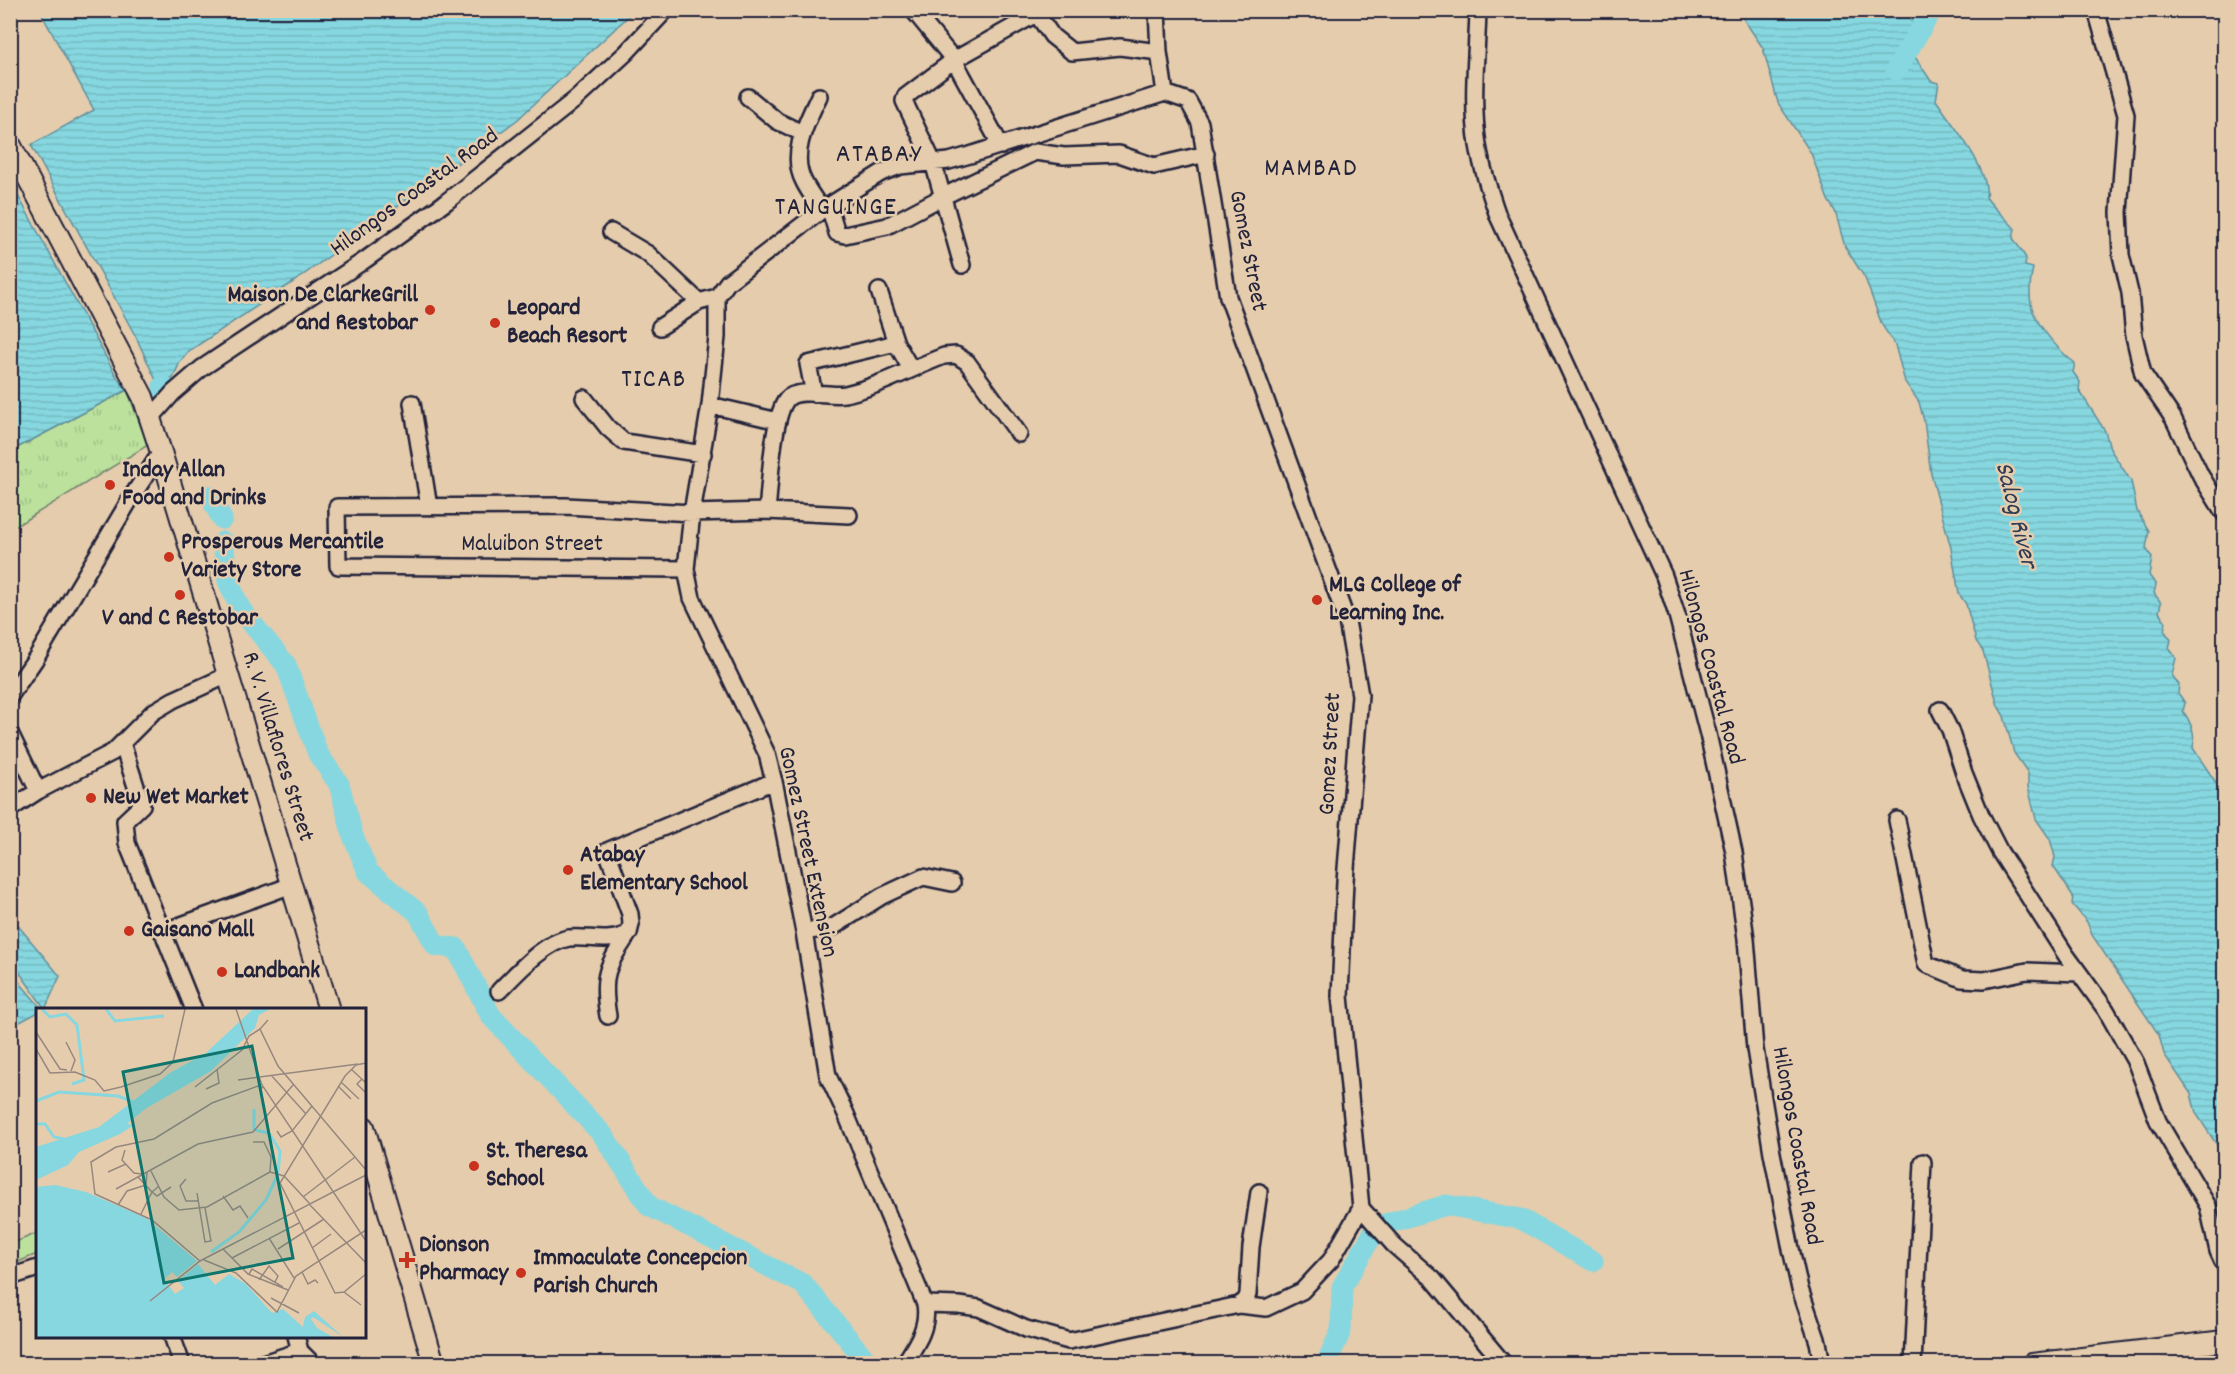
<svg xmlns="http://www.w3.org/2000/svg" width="2235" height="1374" viewBox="0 0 2235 1374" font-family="Dekko,sans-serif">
	<defs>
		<pattern id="park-tufts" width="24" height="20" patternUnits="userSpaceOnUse" patternTransform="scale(1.5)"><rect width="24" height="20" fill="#bce19c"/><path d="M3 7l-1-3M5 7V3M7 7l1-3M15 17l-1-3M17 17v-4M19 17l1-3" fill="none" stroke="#a1c187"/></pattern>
		<pattern id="water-rules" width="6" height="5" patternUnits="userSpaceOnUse" patternTransform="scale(1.5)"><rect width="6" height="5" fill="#86d7df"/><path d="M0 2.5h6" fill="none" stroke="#73b8c0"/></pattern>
	</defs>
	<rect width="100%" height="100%" fill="#e5ccad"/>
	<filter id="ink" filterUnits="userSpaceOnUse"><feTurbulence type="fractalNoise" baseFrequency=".0167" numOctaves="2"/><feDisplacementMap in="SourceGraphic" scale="12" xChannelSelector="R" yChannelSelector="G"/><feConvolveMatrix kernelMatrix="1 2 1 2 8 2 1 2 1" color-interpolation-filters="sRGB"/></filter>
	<g filter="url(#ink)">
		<path fill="#bce19c" stroke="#6f826c" stroke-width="1.5" d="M 37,1233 L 37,1254 L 11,1265 L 11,1244 Z"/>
		<path fill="url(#park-tufts)" stroke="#6f826c" stroke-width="1.5" d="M 127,390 L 148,445 L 11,529 L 11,451 Z"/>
		<path fill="url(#water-rules)" stroke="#5e8f9d" stroke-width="1.5" d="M 40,11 L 634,11 L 517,120 L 295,281 L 189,351 L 180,362 L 173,378 L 160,389 L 136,337 L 31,145 L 94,110 Z
			M 1738,11 L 1911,11 L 1913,28 L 1911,51 L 1931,81 L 1939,83 L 1936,100 C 1951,123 1991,170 1986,197 C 1994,210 2006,217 2015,229 L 2013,238 L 2026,258 L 2025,266 L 2033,268 C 2030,281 2028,297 2033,311 C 2039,328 2061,353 2075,363 L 2073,372 L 2080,382 L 2079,390 L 2105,431 L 2110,449 L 2131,481 L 2137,511 L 2149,531 L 2146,548 L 2152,558 L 2149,575 L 2156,585 L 2154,593 L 2161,603 L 2159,612 L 2166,622 L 2164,630 L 2171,640 L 2169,648 L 2176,658 L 2172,675 L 2179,685 L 2178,693 L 2185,703 L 2183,711 C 2191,722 2196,734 2193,748 L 2224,795 L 2224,1156 L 2196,1113 L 2191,1094 L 2164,1054 L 2159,1035 L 2092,935 L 2087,922 L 2072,904 L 2073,896 L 2053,866 L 2055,857 L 2050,839 L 2036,819 L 2028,787 L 2028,773 L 2014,753 L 2004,716 L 1998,706 L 1983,651 L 1976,641 L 1966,604 L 1959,594 L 1951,548 L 1931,474 L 1924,421 L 1919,402 L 1905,382 L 1895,345 L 1882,325 L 1865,278 L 1845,247 L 1835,211 L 1828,200 L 1811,153 L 1778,103 L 1763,48 Z
			M 10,181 L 118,379 L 127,390 L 11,451 Z
			M 10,916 L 60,976 L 45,1009 L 11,960 Z
			M 10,971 L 42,1009 L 38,1010 L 37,1013 L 14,1025 L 11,1020 Z"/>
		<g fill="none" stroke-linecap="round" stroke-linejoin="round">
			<path stroke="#86d7df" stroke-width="21" d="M 1896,70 L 1932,10
				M 163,386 L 164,390
				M 210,496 L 222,519
				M 223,542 L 228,581 L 241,610 L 286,665 L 318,754 L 339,784 L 353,836 L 368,872 L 418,913 L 436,946 L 456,948 L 491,1016 L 603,1135 L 649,1206 L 803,1284 L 869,1364
				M 1385,1224 L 1446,1205 L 1521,1219 L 1593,1261
				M 1326,1364 L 1341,1331 L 1342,1287 L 1375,1230"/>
			<g stroke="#22223b" stroke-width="20">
				<path id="minor" d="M 913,10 L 954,60 L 905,97 L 904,101 L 933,162 L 962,265
					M 1034,10 L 1052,36 L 1072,52 L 1120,47 L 1159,52
					M 1157,10 L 1159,52 L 1165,93
					M 1478,10 C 1477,54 1471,101 1478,145 C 1482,169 1490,193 1498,216 L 1664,576 L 1677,615 L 1708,734 L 1734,852 L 1746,939 L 1755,1049 L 1772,1153 L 1791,1249 L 1800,1289 L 1818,1342 L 1822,1364
					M 2096,10 L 2126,115 L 2119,212 L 2121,255 L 2130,293 L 2134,336 L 2143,374 L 2173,418 L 2201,476 L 2224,513
					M 1165,93 L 1188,101 L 1200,123 L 1228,297 L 1347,621 L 1360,695 L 1345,881 L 1340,996 L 1361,1208
					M 819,96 C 807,122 789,154 804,182 C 809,192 816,201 822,210
					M 748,97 L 777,121 L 802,133
					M 1001,146 L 954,60 L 1043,10
					M 829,206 L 837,233 L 845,235 L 887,226 L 944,196 L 1035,152 L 1064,156 L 1119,154 L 1154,166 L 1206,154
					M 611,232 L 648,254 L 699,302 L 717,297
					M 879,291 L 896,343
					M 660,327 L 699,302
					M 814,394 L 808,364 L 896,343 L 911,369
					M 584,398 L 608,428 L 624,442 L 703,454
					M 412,403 L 429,507
					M 710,405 L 778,421
					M 151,418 L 173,393 L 202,368 L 365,260 L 446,202 L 576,99 L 626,53 L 666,10
					M 767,511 C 770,486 772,417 787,399 C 798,387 830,397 845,394 C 878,387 912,368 944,356 L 956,355 L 967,362 L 1019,434
					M 686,569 L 338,566 L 337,507 L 566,506 L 692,513 L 767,511 L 849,515
					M 10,696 L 36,658 L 131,498 L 161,452
					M 1940,710 L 1950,730 L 1964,773 L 1981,815 L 2000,852 L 2066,955 L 2106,1010 L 2136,1063 L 2158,1121 L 2208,1206 L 2218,1251 L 2224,1264
					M 10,733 L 38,791
					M 122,743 L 142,805 L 125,821 L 127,843 L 194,1010
					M 10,809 L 38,791 L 113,752 L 153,712 L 173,700 L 228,675
					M 1897,820 L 1926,964 L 1962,979 L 1984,980 L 2027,971 L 2079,973
					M 162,932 L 292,885
					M 804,932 L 833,927 L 882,896 L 923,877 L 952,883
					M 499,991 C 516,974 544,942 569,938 C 590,936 609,944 629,933 L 631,924 L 630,914 L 607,851 L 774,781
					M 608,1016 C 601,975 607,966 629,933
					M 1361,1208 L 1394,1245 L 1433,1279 L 1504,1364
					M 10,1277 L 38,1268
					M 925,1304 L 959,1305 L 979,1308 L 1026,1329 L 1069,1341 L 1239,1305 L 1246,1300 L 1248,1294 L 1251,1247 L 1259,1192
					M 1239,1305 L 1266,1308 L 1302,1291 L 1331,1260 L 1361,1208
					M 172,1336 L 182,1364
					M 296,1336 L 300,1351 L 313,1364
					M 260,1364 L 300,1351
					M 904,1364 C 916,1345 929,1327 925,1304 L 846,1114 L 828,1076 L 804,932 L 775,786 L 767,754 L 692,598 L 686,569 L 692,513 L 710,405 L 717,337 L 717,297 L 728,282 L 822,210 L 881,173 L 900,166 L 949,161 L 970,155 L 1165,93
					M 1913,1364 L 1923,1162"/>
			</g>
			<g stroke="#22223b" stroke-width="24">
				<path id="major" d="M 10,144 L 143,397 L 161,452 L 329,1010
					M 364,1127 L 434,1364
					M 2032,1364 L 2224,1341"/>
			</g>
			<use href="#minor" stroke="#e5ccad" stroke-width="15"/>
			<use href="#major" stroke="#e5ccad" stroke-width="20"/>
		</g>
	</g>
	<g fill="#c8321e" stroke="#e5ccad" stroke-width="2">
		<circle cx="430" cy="310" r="6"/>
		<circle cx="495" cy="323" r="6"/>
		<circle cx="110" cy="485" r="6"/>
		<circle cx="169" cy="557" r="6"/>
		<circle cx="180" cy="595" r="6"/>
		<circle cx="1317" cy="600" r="6"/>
		<circle cx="91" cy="798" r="6"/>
		<circle cx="568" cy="870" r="6"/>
		<circle cx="129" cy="931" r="6"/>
		<circle cx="222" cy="972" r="6"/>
		<circle cx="474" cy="1166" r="6"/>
		<path d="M404 1251h6v6h6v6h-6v6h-6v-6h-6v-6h6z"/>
		<circle cx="521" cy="1273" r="6"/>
	</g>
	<g text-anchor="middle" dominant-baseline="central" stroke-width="5" stroke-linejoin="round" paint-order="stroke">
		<g font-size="24" fill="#22223b" stroke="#e5ccad">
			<text transform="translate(415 193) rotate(-36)">Hilongos Coastal Road</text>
			<text transform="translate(1247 251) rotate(79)">Gomez Street</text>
			<text x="532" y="545">Maluibon Street</text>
			<text transform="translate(1710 667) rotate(75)">Hilongos Coastal Road</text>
			<text transform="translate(277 747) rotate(73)">R. V. Villaflores Street</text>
			<text transform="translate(1331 754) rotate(-87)">Gomez Street</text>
			<text transform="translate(807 852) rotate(78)">Gomez Street Extension</text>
			<text transform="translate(1796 1146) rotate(80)">Hilongos Coastal Road</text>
		</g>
		<g font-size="24" font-weight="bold" fill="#22223b" stroke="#e5ccad" text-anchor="start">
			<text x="418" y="296" text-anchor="end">Maison De ClarkeGrill<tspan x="418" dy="28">and Restobar</tspan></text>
			<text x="507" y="309">Leopard<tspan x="507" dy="28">Beach Resort</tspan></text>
			<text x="122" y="471">Inday Allan<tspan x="122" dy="28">Food and Drinks</tspan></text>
			<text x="181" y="543">Prosperous Mercantile<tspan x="181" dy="28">Variety Store</tspan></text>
			<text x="1329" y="586">MLG College of<tspan x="1329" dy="28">Learning Inc.</tspan></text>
			<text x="180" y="619" text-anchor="middle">V and C Restobar</text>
			<text x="103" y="798">New Wet Market</text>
			<text x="580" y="856">Atabay<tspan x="580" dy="28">Elementary School</tspan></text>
			<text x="141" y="931">Gaisano Mall</text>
			<text x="234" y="972">Landbank</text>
			<text x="486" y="1152">St. Theresa<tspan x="486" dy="28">School</tspan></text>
			<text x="419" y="1246">Dionson<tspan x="419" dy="28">Pharmacy</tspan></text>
			<text x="533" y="1259">Immaculate Concepcion<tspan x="533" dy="28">Parish Church</tspan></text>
		</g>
		<g font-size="26" letter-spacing="1.5" fill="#22223b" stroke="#e5ccad">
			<text x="1311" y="169">MAMBAD</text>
			<text x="836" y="208">TANGUINGE</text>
			<text x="654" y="380">TICAB</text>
		</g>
		<g font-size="26" font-style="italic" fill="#313d54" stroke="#e5ccad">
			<text transform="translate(2015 515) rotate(76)">Salog River</text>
		</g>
		<g font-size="27" letter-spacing="1.5" fill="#22223b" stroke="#e5ccad">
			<text x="879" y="155">ATABAY</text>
		</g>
	</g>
	<g transform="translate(36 1008)">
		<rect width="330" height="330" fill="#e5ccad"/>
		<path d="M 217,1 L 234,1 L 223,7 L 219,20 L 175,63 L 109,101 L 91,116 L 98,117 L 84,126 L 43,144 L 32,157 L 0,172 L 0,139 L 63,119 L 134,65 L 170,45 ZM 19,177 L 50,184 L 110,210 L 161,253 L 141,269 L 136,264 L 128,271 L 139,286 L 148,280 L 142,273 L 162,256 L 179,277 L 193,266 L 210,276 L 236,305 L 247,301 L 267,319 L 269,309 L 278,303 L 307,329 L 277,309 L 275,311 L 281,320 L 297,329 L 0,329 L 0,179 Z" fill="#86d7df"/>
		<path fill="none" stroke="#86d7df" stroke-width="3" d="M 6,1 L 14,9 L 30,6 L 41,17 L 48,72 L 36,76M 70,1 L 79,13 L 128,8M 0,93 L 23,84 L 82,88 L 100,95M 218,101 L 218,122M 0,116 L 9,116 L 18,129 L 28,131M 175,244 L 203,224 L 230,192 L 242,166 L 244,143 L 233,125 L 219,122M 0,296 L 113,293M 95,329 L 113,296"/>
		<path fill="none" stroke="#97887f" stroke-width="1.5" d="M 200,1 L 226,77 L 330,233M 232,12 L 224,21 L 242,58 L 330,162M 0,24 L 24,61 L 31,62M 30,34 L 39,52 L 35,63M 0,41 L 14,65 L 39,64 L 59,72 L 68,83 L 85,79 L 124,66 L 137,54 L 149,1M 330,55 L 320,57 L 309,68 L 244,175 L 299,285 L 308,284 L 330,266M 315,61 L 330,75M 235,67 L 270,106M 326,71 L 321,76 L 330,85M 202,72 L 322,56M 305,74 L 323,91M 302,78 L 315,91M 159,79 L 206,42 L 213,28 L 224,21M 170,81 L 183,75 L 181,61M 241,123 L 245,129 L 256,123 L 276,98M 217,124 L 257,77M 217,134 L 228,134 L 235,149 L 234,164M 89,142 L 86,152 L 98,165 L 106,166M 115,163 L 128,189 L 143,202 L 171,199 L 234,164M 72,164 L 90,156M 234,164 L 248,168 L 274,196M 102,169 L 116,184 L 123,178M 150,171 L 144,178 L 150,193 L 162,193M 80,181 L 162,136 L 217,124M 297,184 L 330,167M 161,185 L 169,234 L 175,233 L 169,200M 187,188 L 197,202 L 204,198 L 212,210M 267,189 L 319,149M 82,197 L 91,183 L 110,177 L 111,164M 274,197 L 330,255M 105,206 L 116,184 L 121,188 L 135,179M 233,230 L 258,270M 276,240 L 295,226M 187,241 L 212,266 L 252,282M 242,241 L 288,211M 196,250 L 263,215M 168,252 L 200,265 L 241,304 L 260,268 L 330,222M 164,253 L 116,212 L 59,186 L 55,154 L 80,139 L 118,131 L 176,95 L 222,78 L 227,80M 266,264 L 272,276 L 279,272 L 282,275M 213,266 L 216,261 L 247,279M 223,272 L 233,258 L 242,268 L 239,274M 308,284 L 325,297M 235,290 L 263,305M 114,293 L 164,253 L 297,184"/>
		<path fill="#0f766e" fill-opacity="0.15" stroke="#0f766e" stroke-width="3" d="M 216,38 L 257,250 L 128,275 L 87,64 Z"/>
		<rect width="330" height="330" fill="none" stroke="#22223b" stroke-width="3"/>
	</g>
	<rect width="2235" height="1374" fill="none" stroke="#e5ccad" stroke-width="36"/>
	<rect x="18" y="18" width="2199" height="1338" fill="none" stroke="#22223b" stroke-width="2" filter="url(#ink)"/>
</svg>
